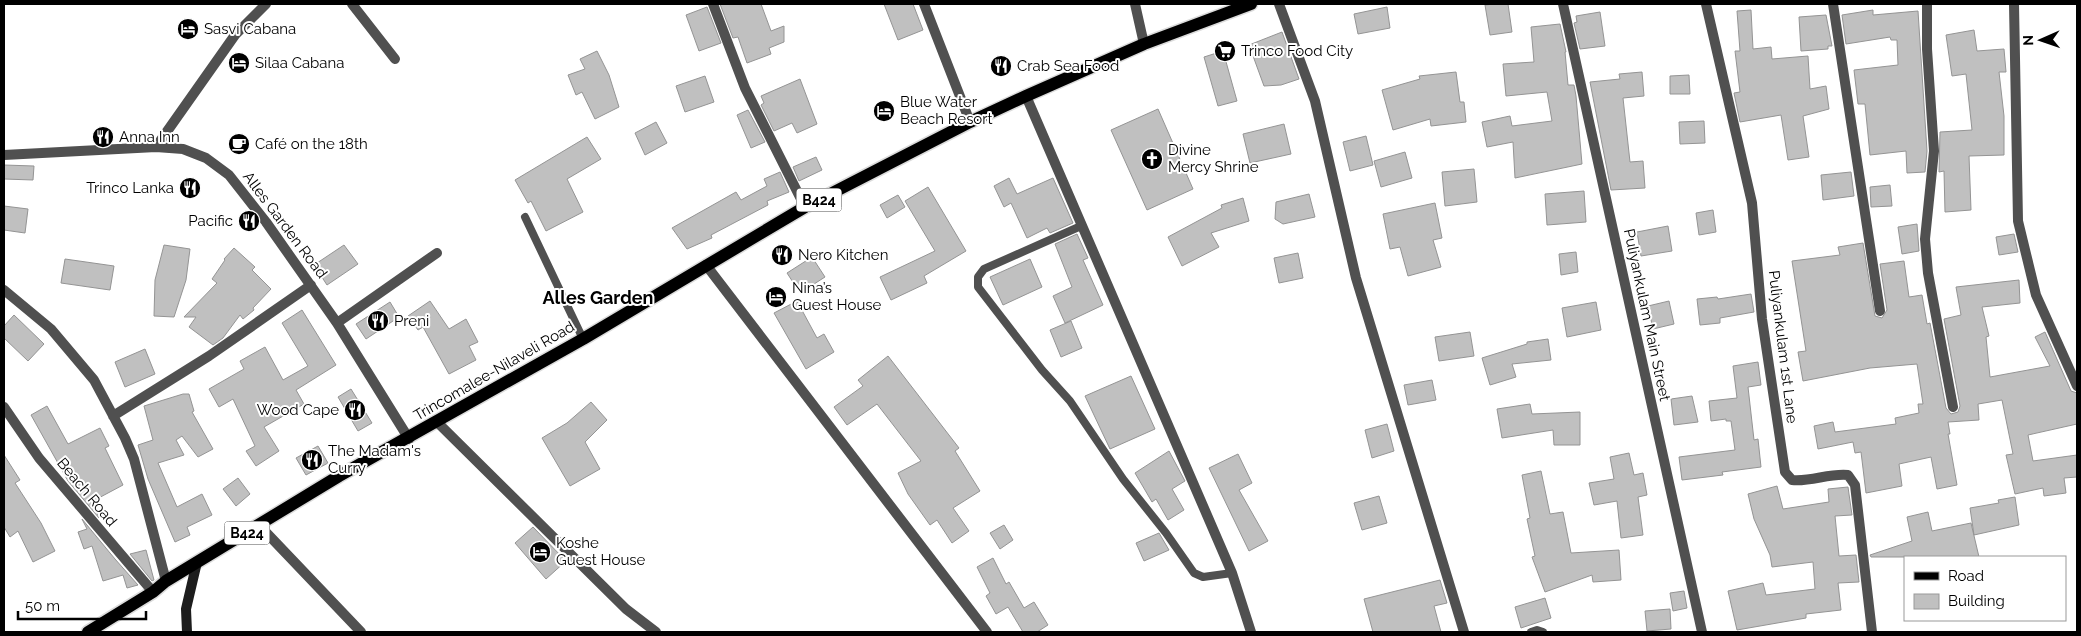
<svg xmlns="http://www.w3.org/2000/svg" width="2081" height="636" viewBox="0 0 2081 636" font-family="Raleway,sans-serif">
	<rect width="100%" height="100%" fill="#fff"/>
	<path fill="#c0c0c0" stroke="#949494" d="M 720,4 L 761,4 L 771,31 L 784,26 L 784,42 L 769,48 L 771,54 L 747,63 L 738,37 L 733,38 Z
		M 884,4 L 913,4 L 923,30 L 898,40 Z
		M 1494,4 L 1508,4 L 1512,32 L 1490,35 L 1485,5 Z
		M 707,7 L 721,43 L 699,51 L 686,15 Z
		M 1387,7 L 1390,28 L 1358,34 L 1354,14 Z
		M 1751,10 L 1753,49 L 1771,47 L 1772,59 L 1808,56 L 1810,89 L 1826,86 L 1829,109 L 1803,116 L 1809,157 L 1788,160 L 1781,115 L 1740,122 L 1734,93 L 1740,92 L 1735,51 L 1740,51 L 1737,11 Z
		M 1873,10 L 1873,15 L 1918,11 L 1927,151 L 1925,172 L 1907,173 L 1906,151 L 1870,155 L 1865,104 L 1858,104 L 1854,70 L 1898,65 L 1897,40 L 1891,40 L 1890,37 L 1846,44 L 1842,15 Z
		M 1600,12 L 1605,46 L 1580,49 L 1574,23 L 1577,22 L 1576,16 Z
		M 1826,15 L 1832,46 L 1828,46 L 1828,49 L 1801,51 L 1799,17 Z
		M 1560,24 L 1566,52 L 1565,52 L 1568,85 L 1574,85 L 1576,96 L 1582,164 L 1515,178 L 1513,142 L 1487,147 L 1482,122 L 1510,116 L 1512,126 L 1552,121 L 1547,92 L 1506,96 L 1503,64 L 1534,62 L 1531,27 Z
		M 1974,30 L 1977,51 L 2004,49 L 2006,72 L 1999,72 L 2004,116 L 2004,155 L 1969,156 L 1971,210 L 1945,212 L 1944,171 L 1939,172 L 1940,132 L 1972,130 L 1966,74 L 1952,76 L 1946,35 Z
		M 1282,32 L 1299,79 L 1281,85 L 1264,86 L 1249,45 Z
		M 597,51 L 609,75 L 619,107 L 595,119 L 582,92 L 576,95 L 568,75 L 585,69 L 580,59 Z
		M 1223,51 L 1237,101 L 1218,106 L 1204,57 Z
		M 1456,72 L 1460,102 L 1464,102 L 1466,122 L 1431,126 L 1430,119 L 1393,130 L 1382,90 L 1420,79 L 1419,76 Z
		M 1642,72 L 1644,96 L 1623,98 L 1630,162 L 1643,161 L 1645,188 L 1611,190 L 1590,82 L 1620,79 L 1619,74 Z
		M 1689,75 L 1690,94 L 1670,94 L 1670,76 Z
		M 705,76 L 714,102 L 685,112 L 676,86 Z
		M 800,79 L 817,124 L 797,133 L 792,123 L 774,131 L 761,105 L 764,103 L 761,96 Z
		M 1158,109 L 1193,189 L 1147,210 L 1111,130 Z
		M 748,110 L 765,142 L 751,148 L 737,115 Z
		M 1704,121 L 1705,143 L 1680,144 L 1679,122 Z
		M 656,122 L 667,143 L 645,155 L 635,133 Z
		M 1284,124 L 1291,154 L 1250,163 L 1243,134 Z
		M 1366,136 L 1373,165 L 1350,171 L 1343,142 Z
		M 587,137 L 601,159 L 567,179 L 583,212 L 546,231 L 531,201 L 528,203 L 515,180 Z
		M 1405,152 L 1412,178 L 1381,187 L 1374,161 Z
		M 816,157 L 822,170 L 799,181 L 793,167 Z
		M 4,165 L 34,166 L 33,180 L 4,179 Z
		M 1474,169 L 1477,202 L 1445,206 L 1442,172 Z
		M 780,172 L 789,192 L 767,201 L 768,205 L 711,235 L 712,238 L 687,249 L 672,228 L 736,192 L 741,200 L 767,186 L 764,179 Z
		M 1851,172 L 1854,196 L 1823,200 L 1821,175 Z
		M 1009,178 L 1017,194 L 1053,178 L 1073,223 L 1050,233 L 1047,228 L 1027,238 L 1011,203 L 1004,207 L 994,186 Z
		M 1890,185 L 1892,206 L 1871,207 L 1870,187 Z
		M 928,187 L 966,251 L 924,276 L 927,283 L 891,300 L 880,277 L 935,251 L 905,201 Z
		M 1584,191 L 1586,222 L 1547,225 L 1545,194 Z
		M 1309,194 L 1315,217 L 1283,224 L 1275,219 L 1276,202 Z
		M 898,195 L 905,207 L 887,218 L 880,205 Z
		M 1243,198 L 1249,221 L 1211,233 L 1219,247 L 1182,266 L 1168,237 L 1222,208 L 1221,205 Z
		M 1435,203 L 1442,238 L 1433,240 L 1441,267 L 1408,276 L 1400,247 L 1390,249 L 1383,214 Z
		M 4,206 L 28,209 L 25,233 L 4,230 Z
		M 1713,210 L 1716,232 L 1699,235 L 1696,213 Z
		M 1917,224 L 1919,251 L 1902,254 L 1898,227 Z
		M 1668,226 L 1672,251 L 1641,256 L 1637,232 Z
		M 1077,234 L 1088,258 L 1083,260 L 1103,305 L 1065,323 L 1053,296 L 1072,287 L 1055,244 Z
		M 2014,234 L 2018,252 L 1999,255 L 1996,237 Z
		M 1863,243 L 1875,316 L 1882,318 L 1887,310 L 1880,264 L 1904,261 L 1909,297 L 1922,295 L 1927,324 L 1930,323 L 1946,408 L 1951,414 L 1958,412 L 1960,406 L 1944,319 L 1961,315 L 1956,287 L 2019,280 L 2020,303 L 1982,307 L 1989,336 L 1986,337 L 1990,377 L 2050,366 L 2035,337 L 2045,332 L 2071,391 L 2077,393 L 2077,424 L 2028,435 L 2033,461 L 2077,455 L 2077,477 L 2064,478 L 2066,493 L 2044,496 L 2043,488 L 2015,494 L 2006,455 L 2013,454 L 2002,400 L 1978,404 L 1979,420 L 1948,422 L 1950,434 L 1948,434 L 1957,485 L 1937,489 L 1931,457 L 1899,464 L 1902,486 L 1866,493 L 1861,452 L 1855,453 L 1853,442 L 1818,449 L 1814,426 L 1833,422 L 1835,432 L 1896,424 L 1895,418 L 1919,413 L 1918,404 L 1923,404 L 1917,364 L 1870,368 L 1803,381 L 1798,352 L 1806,351 L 1792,261 L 1840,255 L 1838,247 Z
		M 164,245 L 190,249 L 186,280 L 174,317 L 154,316 L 155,280 Z
		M 344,245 L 358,264 L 327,285 L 314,265 Z
		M 234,248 L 255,267 L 252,270 L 271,289 L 253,308 L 254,310 L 243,319 L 240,315 L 223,338 L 213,345 L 189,327 L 196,317 L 184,317 L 217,283 L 212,279 L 225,260 L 224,259 Z
		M 1576,252 L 1578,272 L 1561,275 L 1559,254 Z
		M 1298,253 L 1303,278 L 1279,283 L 1274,258 Z
		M 812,257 L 825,277 L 800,293 L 787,273 Z
		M 65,259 L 114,266 L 110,290 L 61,283 Z
		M 1030,259 L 1042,287 L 1003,305 L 990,277 Z
		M 1751,294 L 1754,312 L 1720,318 L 1720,323 L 1700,325 L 1697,299 L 1717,297 L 1718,299 Z
		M 430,301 L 449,329 L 466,319 L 478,342 L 469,346 L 476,360 L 449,374 L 423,327 L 418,330 L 408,316 Z
		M 797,301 L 817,338 L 824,334 L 834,352 L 806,369 L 774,313 Z
		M 1669,301 L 1674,324 L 1653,329 L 1648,306 Z
		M 390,302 L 399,317 L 366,339 L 356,324 Z
		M 1596,302 L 1601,330 L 1567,337 L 1562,308 Z
		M 302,310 L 336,365 L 296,390 L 304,404 L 264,427 L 279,451 L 256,466 L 246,451 L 255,446 L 233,399 L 219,407 L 209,389 L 244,369 L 240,361 L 265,347 L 283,380 L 308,366 L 282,323 Z
		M 14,315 L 44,344 L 28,361 L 4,338 L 4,326 Z
		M 1071,321 L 1082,348 L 1061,357 L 1050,330 Z
		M 1470,332 L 1474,356 L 1439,361 L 1435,337 Z
		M 1548,339 L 1551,360 L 1512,364 L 1516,377 L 1490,385 L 1482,358 L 1527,344 L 1527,342 Z
		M 145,349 L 155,374 L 125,387 L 115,362 Z
		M 888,356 L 959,448 L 955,451 L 980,491 L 953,508 L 969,531 L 952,543 L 937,520 L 930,525 L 908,494 L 898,473 L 921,461 L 877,404 L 847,425 L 834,407 L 863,386 L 858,380 Z
		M 1758,362 L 1761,385 L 1748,387 L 1754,440 L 1758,439 L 1761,467 L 1722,472 L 1723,475 L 1682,480 L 1679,457 L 1735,450 L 1731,421 L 1726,421 L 1726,419 L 1711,421 L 1709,401 L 1737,398 L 1733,366 Z
		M 1131,376 L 1155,429 L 1110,449 L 1085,396 Z
		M 1432,380 L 1436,400 L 1408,405 L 1404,385 Z
		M 351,389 L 372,423 L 358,431 L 338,397 Z
		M 183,394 L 189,394 L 194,411 L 192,412 L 213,449 L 198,457 L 182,436 L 176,440 L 184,455 L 158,463 L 177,507 L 202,494 L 212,515 L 187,527 L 190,535 L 175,542 L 148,479 L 138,445 L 153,440 L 144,406 Z
		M 1692,396 L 1698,422 L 1674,425 L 1671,399 Z
		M 591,402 L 607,420 L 585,442 L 600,469 L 570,486 L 542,438 L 567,423 Z
		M 1530,404 L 1532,414 L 1580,412 L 1580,445 L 1554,445 L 1553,430 L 1502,438 L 1497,409 Z
		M 47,406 L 68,444 L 100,428 L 109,446 L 105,448 L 123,485 L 93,501 L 99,518 L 68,481 L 31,415 Z
		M 1387,424 L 1394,451 L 1372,458 L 1365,430 Z
		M 318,446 L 328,463 L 306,475 L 296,458 Z
		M 1169,451 L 1185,481 L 1172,489 L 1184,510 L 1168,520 L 1156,499 L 1152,502 L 1135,473 Z
		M 1629,453 L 1634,475 L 1643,473 L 1647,495 L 1638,497 L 1643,535 L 1621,538 L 1617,501 L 1594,505 L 1589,483 L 1614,479 L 1610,457 Z
		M 1238,454 L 1252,483 L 1239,490 L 1268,541 L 1249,551 L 1209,468 Z
		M 4,455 L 20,480 L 15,483 L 41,523 L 55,551 L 33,562 L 18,531 L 10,537 L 4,527 Z
		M 1541,471 L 1550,514 L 1563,512 L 1571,553 L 1619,550 L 1621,580 L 1593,582 L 1592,575 L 1545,592 L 1532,557 L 1535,556 L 1527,519 L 1530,518 L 1522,475 Z
		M 238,478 L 250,494 L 236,506 L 223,489 Z
		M 1777,486 L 1783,509 L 1829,502 L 1828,489 L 1848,487 L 1852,515 L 1835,516 L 1839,556 L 1856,555 L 1859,582 L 1838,583 L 1841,610 L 1806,614 L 1806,618 L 1737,630 L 1728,591 L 1763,583 L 1766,595 L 1815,589 L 1813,562 L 1772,567 L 1770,555 L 1754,519 L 1748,494 Z
		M 1379,496 L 1387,523 L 1362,530 L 1354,503 Z
		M 2015,497 L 2019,525 L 1974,535 L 1970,508 L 1999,503 L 1998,500 Z
		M 1928,512 L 1932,531 L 1971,523 L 1979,557 L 1871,557 L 1870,555 L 1912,541 L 1907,517 Z
		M 82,519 L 115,559 L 138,585 L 127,588 L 123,575 L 103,581 L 92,546 L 84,549 L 78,532 L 87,529 Z
		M 1004,525 L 1013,540 L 1000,549 L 990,533 Z
		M 533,527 L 566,561 L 546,579 L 515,543 Z
		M 1159,533 L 1169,550 L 1144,561 L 1136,543 Z
		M 146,550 L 154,580 L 152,581 L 130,554 Z
		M 993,558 L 1006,584 L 1009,582 L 1024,608 L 1034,602 L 1048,625 L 1037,632 L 1023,632 L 1008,607 L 996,614 L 986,596 L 990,593 L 977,567 Z
		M 1440,580 L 1447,603 L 1434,606 L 1441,632 L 1373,632 L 1364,599 Z
		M 1684,591 L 1687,608 L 1673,611 L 1670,593 Z
		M 1545,598 L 1551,618 L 1521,628 L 1515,607 Z
		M 1670,609 L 1671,629 L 1647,631 L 1645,611 Z"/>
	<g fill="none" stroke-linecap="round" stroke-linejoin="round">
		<g stroke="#dbdbdb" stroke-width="15">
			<path id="primary" d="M 88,632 L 153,592 L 166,581 L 339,476 L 583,339 L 805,207 L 970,122 L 1026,96 L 1144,44 L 1251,4"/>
		</g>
		<path stroke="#505050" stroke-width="8" d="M 525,217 L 583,339
			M 1081,226 L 984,269 L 978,277 L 978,287 L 1042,370 L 1070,401 L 1123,479 L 1166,533 L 1194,573 L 1203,577 L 1232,573
			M 1531,632 L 1537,630 L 1543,632"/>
		<path stroke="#505050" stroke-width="10" d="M 352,4 L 395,59
			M 713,4 L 745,88 L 805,207
			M 924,4 L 970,122
			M 1135,4 L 1144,44
			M 1279,4 L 1315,101 L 1356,278 L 1464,632
			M 1563,4 L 1702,632
			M 1706,4 L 1752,203 L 1762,319 L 1785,472 L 1792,480 C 1811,482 1829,473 1848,475 L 1855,485 L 1872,632
			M 1833,4 L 1880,311
			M 1927,4 L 1927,49 L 1934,151 L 1925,239 L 1928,273 L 1953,407
			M 2014,4 L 2018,221 L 2036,295 L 2077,386
			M 1026,96 L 1232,573 L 1251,632
			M 156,147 L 235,35 L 266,4
			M 4,155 L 156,147 L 183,149 L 206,158 L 229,175 L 266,222 L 337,323 L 409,439
			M 706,265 L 987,632
			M 4,290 L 51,329 L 94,380 L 125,438 L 134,459 L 166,581
			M 337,323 L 437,253
			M 4,407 L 39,458 L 153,592
			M 113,416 L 209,356 L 311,285
			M 436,421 L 626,609 L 656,632
			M 259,525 L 361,632"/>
		<path stroke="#1d1d1d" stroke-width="10" d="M 187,632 L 186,609 L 197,562"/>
		<use href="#primary" stroke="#000" stroke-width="12"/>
	</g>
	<defs>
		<g id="hotel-disc" transform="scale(1.125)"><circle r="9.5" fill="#000" stroke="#fff"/><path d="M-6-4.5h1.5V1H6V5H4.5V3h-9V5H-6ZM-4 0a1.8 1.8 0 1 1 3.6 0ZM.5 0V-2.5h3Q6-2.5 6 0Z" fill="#fff"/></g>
		<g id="supermarket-disc" transform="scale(1.125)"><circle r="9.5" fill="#000" stroke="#fff"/><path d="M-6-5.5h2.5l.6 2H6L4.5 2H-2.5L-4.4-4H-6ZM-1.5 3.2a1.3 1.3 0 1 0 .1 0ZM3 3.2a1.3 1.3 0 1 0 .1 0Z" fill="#fff"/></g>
		<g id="restaurant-disc" transform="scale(1.125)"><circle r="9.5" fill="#000" stroke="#fff"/><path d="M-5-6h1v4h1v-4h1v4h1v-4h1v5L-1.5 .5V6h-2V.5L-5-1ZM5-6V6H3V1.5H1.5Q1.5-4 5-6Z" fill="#fff"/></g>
		<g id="cafe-disc" transform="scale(1.125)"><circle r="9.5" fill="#000" stroke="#fff"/><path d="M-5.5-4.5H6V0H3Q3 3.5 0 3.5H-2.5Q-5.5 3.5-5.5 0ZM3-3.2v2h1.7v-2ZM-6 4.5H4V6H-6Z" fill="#fff"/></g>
		<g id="church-disc" transform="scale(1.125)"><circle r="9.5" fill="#000" stroke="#fff"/><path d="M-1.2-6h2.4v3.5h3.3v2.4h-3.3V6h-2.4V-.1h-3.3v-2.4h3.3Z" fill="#fff"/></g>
	</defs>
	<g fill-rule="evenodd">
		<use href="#hotel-disc" x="188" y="29"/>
		<use href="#supermarket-disc" x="1225" y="51"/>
		<use href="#hotel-disc" x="239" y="63"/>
		<use href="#restaurant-disc" x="1001" y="66"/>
		<use href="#hotel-disc" x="884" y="111"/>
		<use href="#restaurant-disc" x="103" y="137"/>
		<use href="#cafe-disc" x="239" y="144"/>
		<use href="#church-disc" x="1152" y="159"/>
		<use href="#restaurant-disc" x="190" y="188"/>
		<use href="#restaurant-disc" x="249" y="221"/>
		<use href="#restaurant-disc" x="782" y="255"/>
		<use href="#hotel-disc" x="776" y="297"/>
		<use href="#restaurant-disc" x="378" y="321"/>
		<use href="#restaurant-disc" x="355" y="410"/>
		<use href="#restaurant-disc" x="312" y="460"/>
		<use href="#hotel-disc" x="540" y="552"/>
	</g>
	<g text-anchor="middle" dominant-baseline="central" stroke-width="4" stroke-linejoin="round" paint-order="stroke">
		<g fill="#fff" stroke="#4c4c4c" stroke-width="1">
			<rect x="796.5" y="188.5" width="45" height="23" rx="4"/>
			<rect x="224.5" y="521.5" width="45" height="23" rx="4"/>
		</g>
		<g font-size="14" font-weight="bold" fill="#000">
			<text x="819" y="200">B424</text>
			<text x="247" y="533">B424</text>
		</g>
		<g font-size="15" fill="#000" stroke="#fff" text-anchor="start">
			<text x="204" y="29">Sasvi Cabana</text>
			<text x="1241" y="51">Trinco Food City</text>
			<text x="255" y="63">Silaa Cabana</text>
			<text x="1017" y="66">Crab Sea Food</text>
			<text x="900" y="102">Blue Water<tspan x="900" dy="17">Beach Resort</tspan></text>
			<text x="119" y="137">Anna Inn</text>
			<text x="255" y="144">Café on the 18th</text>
			<text x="1168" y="150">Divine<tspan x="1168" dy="17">Mercy Shrine</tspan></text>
			<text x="174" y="188" text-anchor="end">Trinco Lanka</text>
			<text x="233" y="221" text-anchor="end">Pacific</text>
			<text x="798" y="255">Nero Kitchen</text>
			<text x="792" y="288">Nina’s<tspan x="792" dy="17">Guest House</tspan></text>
			<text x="394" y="321">Preni</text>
			<text x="339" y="410" text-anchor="end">Wood Cape</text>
			<text x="328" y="451">The Madam's<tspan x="328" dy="17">Curry</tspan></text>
			<text x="556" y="543">Koshe<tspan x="556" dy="17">Guest House</tspan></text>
		</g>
		<g font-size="15" fill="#000" stroke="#fff">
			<text transform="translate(285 225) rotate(53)">Alles Garden Road</text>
			<text transform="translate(1647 315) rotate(78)">Puliyankulam Main Street</text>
			<text transform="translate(1783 347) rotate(83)">Puliyankulam 1st Lane</text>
			<text transform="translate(494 371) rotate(-30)">Trincomalee-Nilaveli Road</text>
			<text transform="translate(87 492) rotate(50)">Beach Road</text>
		</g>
		<g font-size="18" font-weight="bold" fill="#000" stroke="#fff">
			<text x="598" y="297">Alles Garden</text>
		</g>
	</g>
	<rect width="2081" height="636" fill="none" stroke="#000000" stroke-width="10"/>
	<rect x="1904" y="556" width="162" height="65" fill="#ffffff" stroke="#999999"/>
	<rect x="1914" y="572" width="25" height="8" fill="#000000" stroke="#999999"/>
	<text x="1948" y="581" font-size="15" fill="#000000">Road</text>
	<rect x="1914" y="594" width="25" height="15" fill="#c0c0c0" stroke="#999999"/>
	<text x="1948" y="606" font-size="15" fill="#000000">Building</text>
	<g transform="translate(2041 40) rotate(268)" stroke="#ffffff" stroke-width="4" paint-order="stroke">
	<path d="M0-4L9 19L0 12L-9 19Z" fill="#000000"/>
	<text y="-8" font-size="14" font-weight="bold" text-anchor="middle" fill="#000000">N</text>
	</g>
	<path d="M18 611v8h128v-8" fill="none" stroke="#000000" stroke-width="2.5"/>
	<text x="25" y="611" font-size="15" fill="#000000" stroke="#ffffff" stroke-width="4" paint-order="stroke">50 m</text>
</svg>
